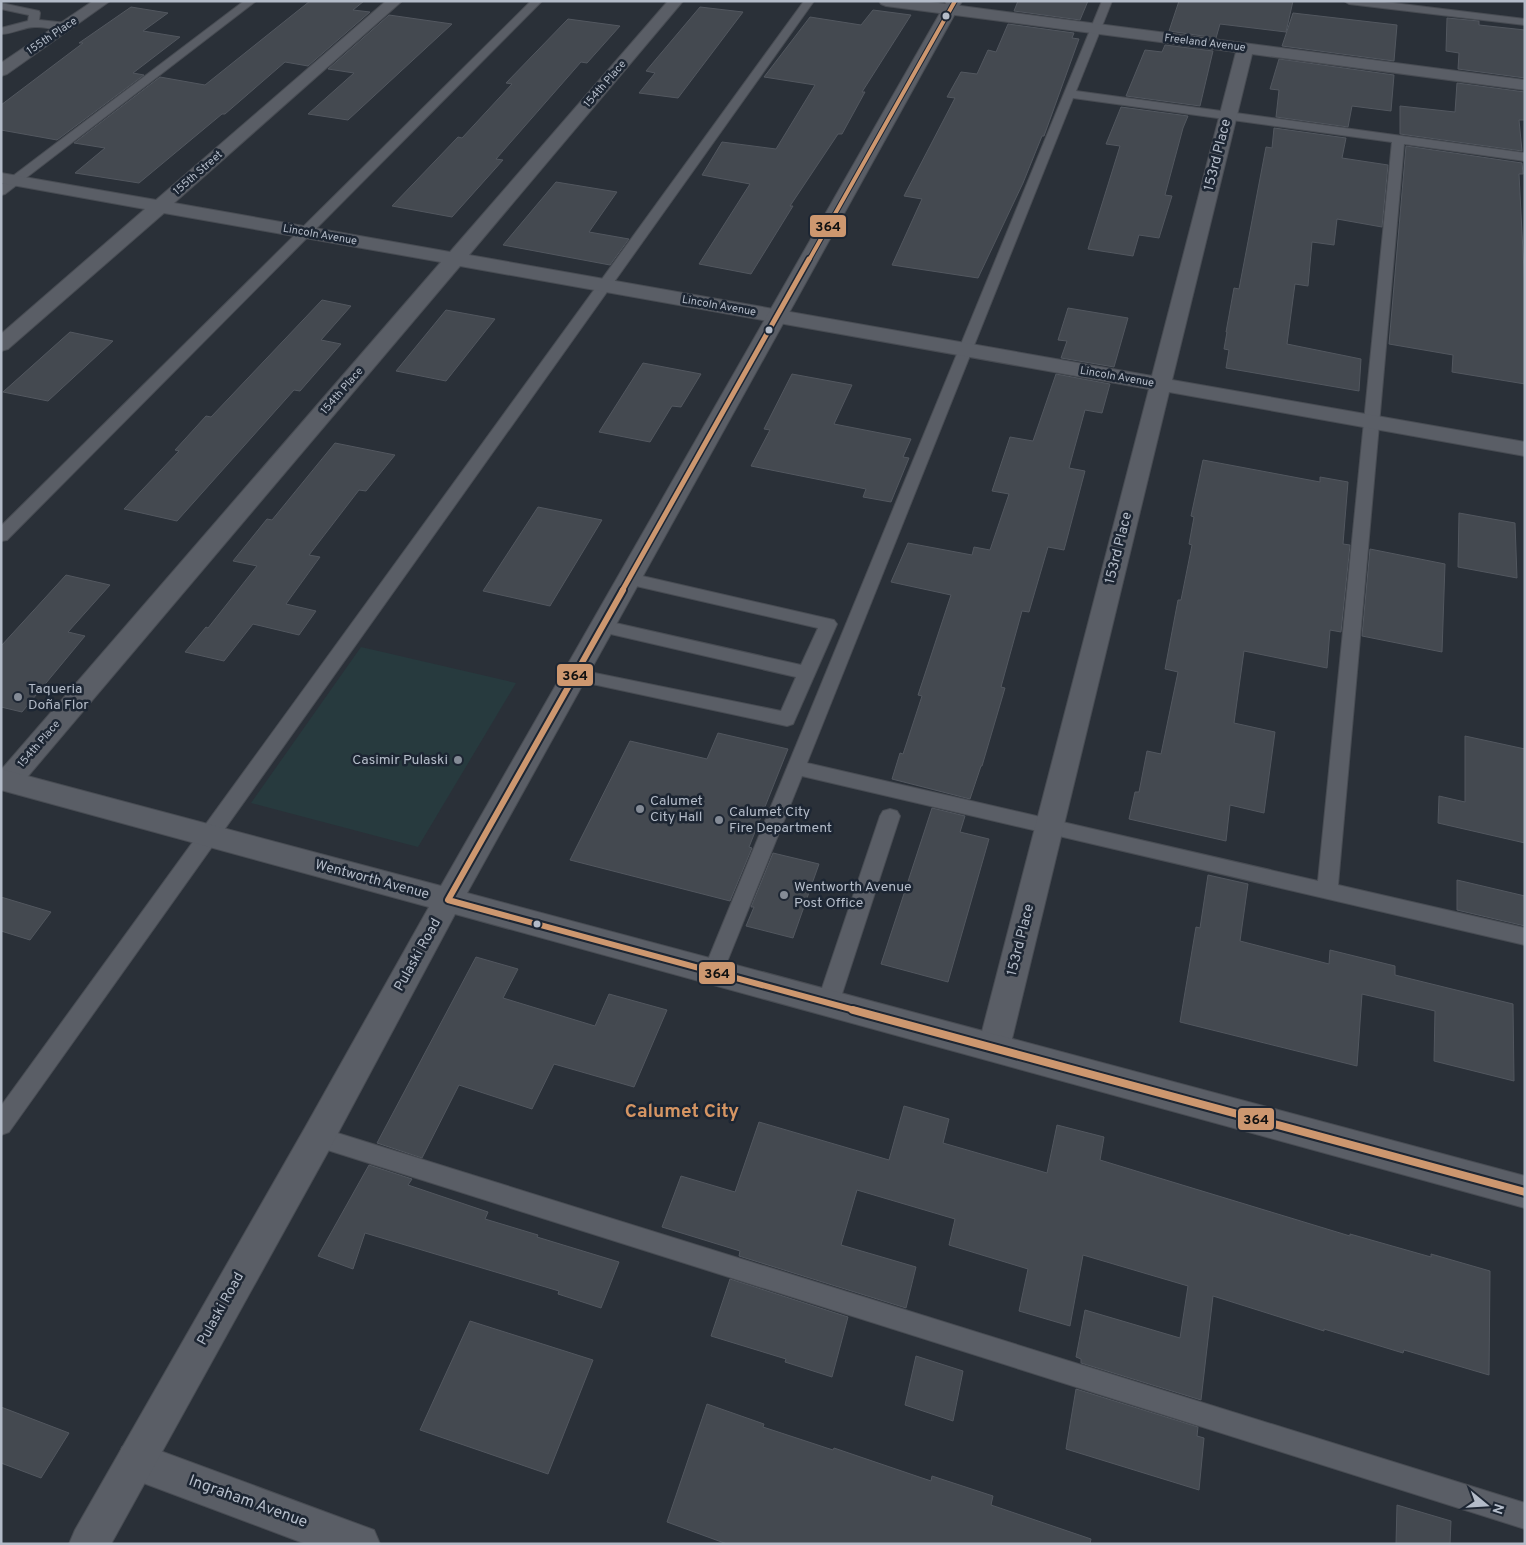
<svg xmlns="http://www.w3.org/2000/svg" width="1526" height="1545" viewBox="0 0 1526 1545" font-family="Overpass,sans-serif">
	<rect width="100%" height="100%" fill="#2a3038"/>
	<path fill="#273a3e" d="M 361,647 L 516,683 L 418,847 L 251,803 Z"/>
	<path fill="#444950" stroke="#52575f" d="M 310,1 L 364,1 L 353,10 L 370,12 L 308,66 L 285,62 L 225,114 L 222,114 L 139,183 L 75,173 L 105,148 L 74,143 L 160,77 L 205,85 Z
		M 1018,1 L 1088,1 L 1080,20 L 1014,11 Z
		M 1179,1 L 1293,1 L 1286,32 L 1220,24 L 1216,38 L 1169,31 Z
		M 131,7 L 168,13 L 143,31 L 180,37 L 133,73 L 144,75 L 57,140 L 1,130 L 1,105 L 83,43 L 79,43 Z
		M 700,7 L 743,12 L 678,98 L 639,93 L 655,73 L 646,71 Z
		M 873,10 L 911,15 L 862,92 L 865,92 L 842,134 L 838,134 L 790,206 L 793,206 L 751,274 L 699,264 L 750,184 L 702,175 L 722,142 L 776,149 L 815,85 L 764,77 L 810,17 L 861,25 Z
		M 1293,13 L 1397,25 L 1394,61 L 1282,46 Z
		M 389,15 L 452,24 L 348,120 L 308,114 L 354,73 L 328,69 Z
		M 1447,18 L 1479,21 L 1479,25 L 1525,30 L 1525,78 L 1458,69 L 1459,53 L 1446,51 Z
		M 568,19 L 620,26 L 587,63 L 581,62 L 496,159 L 503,160 L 452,217 L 392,206 L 458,137 L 462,138 L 512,84 L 506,83 Z
		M 1008,24 L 1074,33 L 1072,38 L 1079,39 L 1044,136 L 1042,136 L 1023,183 L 978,278 L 892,265 L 922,199 L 904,196 L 955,98 L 947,97 L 961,72 L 977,74 L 988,50 L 996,52 Z
		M 1165,45 L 1213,51 L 1200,106 L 1126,96 L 1145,50 L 1162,52 Z
		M 1279,59 L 1394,75 L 1391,111 L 1352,106 L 1348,127 L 1276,117 L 1279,90 L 1270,89 Z
		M 1457,83 L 1525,92 L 1525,120 L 1519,120 L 1522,151 L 1400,134 L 1400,106 L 1455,112 Z
		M 1121,107 L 1188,116 L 1183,128 L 1165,195 L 1172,196 L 1159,238 L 1139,235 L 1133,256 L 1088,249 L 1120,146 L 1106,144 Z
		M 1274,128 L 1346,138 L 1342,158 L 1388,165 L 1382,227 L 1337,219 L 1334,245 L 1312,242 L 1308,286 L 1295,284 L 1287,344 L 1361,359 L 1359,391 L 1226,368 L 1229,350 L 1224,349 L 1227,332 L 1226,332 L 1234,288 L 1239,289 L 1266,147 L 1272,148 Z
		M 1406,146 L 1522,163 L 1523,174 L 1519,174 L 1525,291 L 1525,384 L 1452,372 L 1453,355 L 1389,344 Z
		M 556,182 L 617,192 L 589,232 L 629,239 L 610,265 L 503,245 Z
		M 322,300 L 351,306 L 321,340 L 341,344 L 300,391 L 294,390 L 177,521 L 124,509 L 179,451 L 175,450 L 206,416 L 211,417 Z
		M 1068,308 L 1128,318 L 1114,367 L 1061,358 L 1067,341 L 1058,340 Z
		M 446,310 L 495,319 L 446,381 L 396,371 Z
		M 70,332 L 113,341 L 48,401 L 3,392 Z
		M 643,363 L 701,374 L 681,407 L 672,406 L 650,442 L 599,432 Z
		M 792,374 L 852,385 L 834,424 L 911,439 L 903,457 L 909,458 L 891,502 L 863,497 L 866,489 L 751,466 L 770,430 L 764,429 Z
		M 1056,374 L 1110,384 L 1102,413 L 1085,410 L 1069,468 L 1085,471 L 1064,550 L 1048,547 L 1029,612 L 1022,611 L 1001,687 L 1005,688 L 982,766 L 981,766 L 970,799 L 892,779 L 900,753 L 903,754 L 922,696 L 918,695 L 951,595 L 891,582 L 908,543 L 972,555 L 974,547 L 990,550 L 1009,494 L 992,491 L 1010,437 L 1033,441 Z
		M 335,443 L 395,455 L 366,491 L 359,490 L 309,555 L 320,557 L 286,604 L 316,611 L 299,635 L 253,624 L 224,661 L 185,652 L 206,627 L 208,628 L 257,566 L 233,561 L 267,519 L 272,520 Z
		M 1203,460 L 1320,482 L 1320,477 L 1348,482 L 1343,544 L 1350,545 L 1341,632 L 1330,630 L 1327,668 L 1244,651 L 1234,723 L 1275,732 L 1264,813 L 1230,805 L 1226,841 L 1129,819 L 1135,792 L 1139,792 L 1147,751 L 1161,754 L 1178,672 L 1165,669 L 1178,600 L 1181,600 L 1192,545 L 1189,544 L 1194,517 L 1191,516 Z
		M 538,507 L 602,520 L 550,606 L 483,591 Z
		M 1459,513 L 1515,523 L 1517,578 L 1458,567 Z
		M 1370,549 L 1445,564 L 1442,652 L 1362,636 Z
		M 66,575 L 110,585 L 68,632 L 85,636 L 22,712 L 1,707 L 1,646 Z
		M 718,733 L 788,749 L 749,847 L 752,848 L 730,901 L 570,860 L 630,741 L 707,759 Z
		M 1465,736 L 1525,749 L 1525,843 L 1438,823 L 1439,796 L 1465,802 Z
		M 932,808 L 965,816 L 960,832 L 989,839 L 948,982 L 881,964 Z
		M 773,853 L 819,864 L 793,938 L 746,926 L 754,907 L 751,907 Z
		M 1208,875 L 1248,884 L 1240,941 L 1329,964 L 1330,950 L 1395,966 L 1395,975 L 1513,1004 L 1514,1081 L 1434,1061 L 1435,1011 L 1362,994 L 1357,1066 L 1180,1022 L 1196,927 L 1200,928 Z
		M 1457,880 L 1525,896 L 1525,926 L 1457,910 Z
		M 1,897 L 51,912 L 30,940 L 1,931 Z
		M 476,957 L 518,969 L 503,998 L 595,1026 L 609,994 L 667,1010 L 634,1087 L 554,1064 L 532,1109 L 459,1085 L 422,1158 L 377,1143 Z
		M 904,1106 L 949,1119 L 943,1143 L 1047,1173 L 1057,1125 L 1104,1137 L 1100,1160 L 1350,1236 L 1350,1234 L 1431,1257 L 1431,1254 L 1490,1271 L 1489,1375 L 1404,1350 L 1403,1353 L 1324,1329 L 1324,1331 L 1213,1296 L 1201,1400 L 1081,1363 L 1081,1359 L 1076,1357 L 1085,1310 L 1180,1338 L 1188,1286 L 1083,1255 L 1070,1326 L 1019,1311 L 1028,1269 L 949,1245 L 955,1219 L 857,1190 L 841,1245 L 916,1267 L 906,1308 L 739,1256 L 740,1251 L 662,1227 L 681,1176 L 735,1192 L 759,1122 L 889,1160 Z
		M 369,1165 L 412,1179 L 408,1185 L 488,1212 L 485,1219 L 538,1235 L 537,1237 L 619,1262 L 601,1308 L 558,1294 L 559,1291 L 365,1233 L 353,1269 L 318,1256 Z
		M 730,1279 L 848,1317 L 832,1377 L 785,1362 L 786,1359 L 711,1336 Z
		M 470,1321 L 593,1360 L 548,1474 L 420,1430 Z
		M 916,1356 L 963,1371 L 953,1421 L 905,1405 Z
		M 1076,1389 L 1198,1427 L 1197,1436 L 1204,1438 L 1199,1490 L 1066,1449 Z
		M 707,1404 L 764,1424 L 763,1427 L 833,1450 L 834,1448 L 931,1481 L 932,1476 L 993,1496 L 991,1505 L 1091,1539 L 1090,1544 L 727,1544 L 667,1522 Z
		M 1,1407 L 69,1433 L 41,1478 L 1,1463 Z
		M 1397,1505 L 1451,1521 L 1450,1544 L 1396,1544 Z"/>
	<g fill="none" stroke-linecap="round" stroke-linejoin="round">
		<g stroke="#484c53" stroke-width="2">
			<path id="service" d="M 244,1 L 256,1 L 5,194 L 1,195 L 1,185 Z
				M 531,1 L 542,1 L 7,540 L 1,541 L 1,526 Z
				M 804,1 L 814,1 L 9,1132 L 1,1135 L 1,1106 Z
				M 1102,1 L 1112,1 L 1076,91 L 1525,153 L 1525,161 L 1404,144 L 1338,885 L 1525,928 L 1525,945 L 802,776 L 723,972 L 720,978 L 713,981 L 706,978 L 703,972 ZM 1073,98 L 1392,142 L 1318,881 L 807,763 Z
				M 1344,1 L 1377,1 L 1525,19 L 1525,25 L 1349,4 Z
				M 1,3 L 39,11 L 40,13 L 39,20 L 67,23 L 72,26 C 65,33 47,27 37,27 C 25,26 14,34 1,34 L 1,28 L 28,21 L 29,15 L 1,9 Z
				M 629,573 L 834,620 L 837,624 L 793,724 L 787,726 L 569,679 L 566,675 L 569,671 L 575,669 L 781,711 L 796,677 L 602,632 L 596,630 L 593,626 L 596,622 L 602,620 L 801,665 L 818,628 L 623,583 L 621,579 L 623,575 Z
				M 890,809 L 897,811 L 900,816 L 839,1003 L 836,1009 L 828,1012 L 820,1009 L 817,1003 L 880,816 L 883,811 Z
				M 318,1127 L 1525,1503 L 1525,1529 L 318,1147 L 310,1144 L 307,1137 L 310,1130 Z"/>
		</g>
		<g stroke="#484c53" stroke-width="2">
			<path id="minor" d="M 93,1 L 110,1 L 7,74 L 1,76 L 1,63 Z
				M 386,1 L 402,1 L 174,203 L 450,252 L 668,1 L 683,1 L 469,255 L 1152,376 L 1236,52 L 886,6 L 881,4 L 879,1 L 923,1 L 1525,80 L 1525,90 L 1252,54 L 1172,380 L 1525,442 L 1525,456 L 1169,392 L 1010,1047 L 1005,1057 L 994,1061 L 983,1057 L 978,1047 L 1149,389 L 460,266 L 18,788 L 8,791 L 1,789 L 1,770 L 441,262 L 164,213 L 8,349 L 1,351 L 1,334 L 145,209 L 1,183 L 1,173 L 156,200 Z
				M 136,1442 L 374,1530 L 380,1544 L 306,1544 L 122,1475 L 117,1461 L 122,1447 Z"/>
		</g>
		<g stroke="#484c53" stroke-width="2">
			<path id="tertiary" d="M 947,1 L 962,1 L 467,893 L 1525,1176 L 1525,1208 L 455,914 L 330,1148 L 111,1544 L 69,1544 L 75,1530 L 306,1126 L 429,907 L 1,790 L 1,769 L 441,886 Z"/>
		</g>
		<use href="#service" fill="#5a5e66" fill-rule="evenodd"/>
		<use href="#minor" fill="#5a5e66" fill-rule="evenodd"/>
		<use href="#tertiary" fill="#5a5e66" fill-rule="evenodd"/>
		<g stroke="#1d2633" stroke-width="6">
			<path id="bus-1-far3" d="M 809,260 L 955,1"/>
		</g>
		<g stroke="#1d2633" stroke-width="8">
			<path id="bus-1-far2" d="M 622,591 L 809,259"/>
		</g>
		<g stroke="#1d2633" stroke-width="10">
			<path id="bus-1-far1" d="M 448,900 L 858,1011
				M 448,900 L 623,590"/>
		</g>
		<g stroke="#1d2633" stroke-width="12">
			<path id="bus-1" d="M 853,1010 L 1525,1192"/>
		</g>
		<use href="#bus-1-far3" stroke="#cd976f" stroke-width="4"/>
		<use href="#bus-1-far2" stroke="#cd976f" stroke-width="5"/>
		<use href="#bus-1-far1" stroke="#cd976f" stroke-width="6"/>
		<use href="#bus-1" stroke="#cd976f" stroke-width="8"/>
	</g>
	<g fill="#b4bcc9" stroke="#1d2633" stroke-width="2">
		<circle cx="946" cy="16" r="4.5"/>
		<circle cx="769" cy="330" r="4.5"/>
		<circle cx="537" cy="924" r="4.5"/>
	</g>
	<g fill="#848b96" stroke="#1d2633" stroke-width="2">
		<circle cx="18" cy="697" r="5"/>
		<circle cx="458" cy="760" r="5"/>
		<circle cx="640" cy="809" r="5"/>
		<circle cx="719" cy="820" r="5"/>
		<circle cx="784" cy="895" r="5"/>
	</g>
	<g text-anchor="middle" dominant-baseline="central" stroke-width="5" stroke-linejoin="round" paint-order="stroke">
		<g font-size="11" fill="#b4bcc9" stroke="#1d2633">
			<text transform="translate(52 36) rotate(-34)">155th Place</text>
			<text transform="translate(1205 43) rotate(7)">Freeland Avenue</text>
			<text transform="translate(605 84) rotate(-49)">154th Place</text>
			<text transform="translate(198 173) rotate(-41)">155th Street</text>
			<text transform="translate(320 235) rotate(10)">Lincoln Avenue</text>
			<text transform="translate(719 306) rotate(10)">Lincoln Avenue</text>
			<text transform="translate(1117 377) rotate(10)">Lincoln Avenue</text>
			<text transform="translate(342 391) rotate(-49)">154th Place</text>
			<text transform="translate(39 744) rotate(-49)">154th Place</text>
		</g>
		<g font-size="14" fill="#b4bcc9" stroke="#1d2633">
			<text transform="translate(1218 155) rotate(-76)">153rd Place</text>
			<text transform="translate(1119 548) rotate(-76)">153rd Place</text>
			<text transform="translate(372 880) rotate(15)">Wentworth Avenue</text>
			<text transform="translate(1021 940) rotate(-76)">153rd Place</text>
			<text transform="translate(418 955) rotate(-61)">Pulaski Road</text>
			<text transform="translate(221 1309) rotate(-61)">Pulaski Road</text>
		</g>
		<g font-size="14" fill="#b4bcc9" stroke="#1d2633" text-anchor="start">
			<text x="28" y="689">Taqueria<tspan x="28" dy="16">Doña Flor</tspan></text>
			<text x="448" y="760" text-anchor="end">Casimir Pulaski</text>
			<text x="650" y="801">Calumet<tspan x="650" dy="16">City Hall</tspan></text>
			<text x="729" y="812">Calumet City<tspan x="729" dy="16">Fire Department</tspan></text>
			<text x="794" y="887">Wentworth Avenue<tspan x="794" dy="16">Post Office</tspan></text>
		</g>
		<g font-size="16" fill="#b4bcc9" stroke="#1d2633">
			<text transform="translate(248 1502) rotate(20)">Ingraham Avenue</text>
		</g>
		<g font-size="19" font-weight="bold" fill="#d59563" stroke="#1d2633">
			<text x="682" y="1112">Calumet City</text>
		</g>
	</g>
	<g stroke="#1d2633" stroke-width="2">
		<rect x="809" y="214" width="38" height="24" rx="5" fill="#cd976f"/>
		<rect x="556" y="663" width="38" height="24" rx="5" fill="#cd976f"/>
		<rect x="698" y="961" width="38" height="24" rx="5" fill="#cd976f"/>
		<rect x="1237" y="1107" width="38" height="24" rx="5" fill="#cd976f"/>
	</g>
	<g font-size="14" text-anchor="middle" font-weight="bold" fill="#111">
		<text x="828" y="231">364</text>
		<text x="575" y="680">364</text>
		<text x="717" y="978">364</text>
		<text x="1256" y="1124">364</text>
	</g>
	<rect width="1526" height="1545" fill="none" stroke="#b4bcc9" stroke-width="5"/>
	<g transform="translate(1486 1505) rotate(108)" stroke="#1d2633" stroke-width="4" paint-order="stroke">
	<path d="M0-4L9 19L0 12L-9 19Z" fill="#b4bcc9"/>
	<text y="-8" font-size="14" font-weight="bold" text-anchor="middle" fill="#b4bcc9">N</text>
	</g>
</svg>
